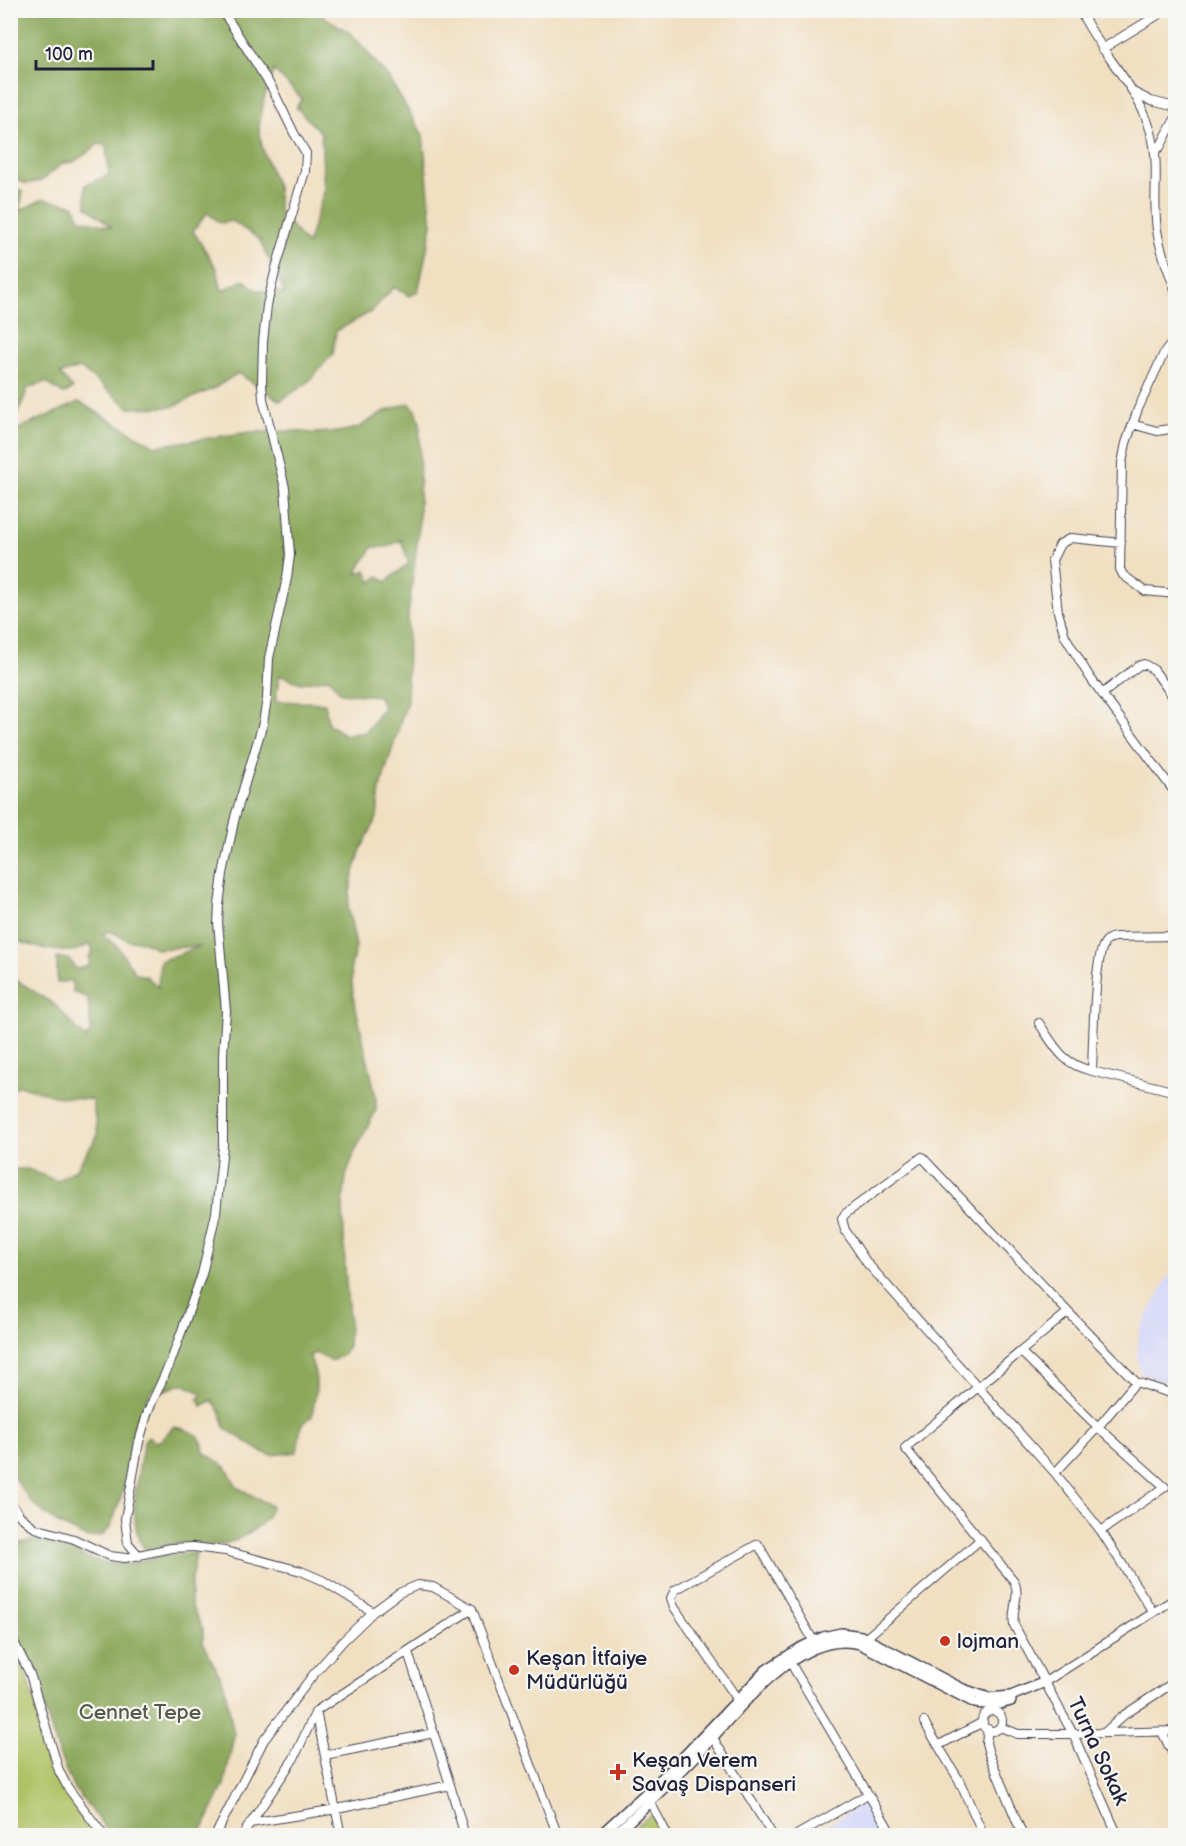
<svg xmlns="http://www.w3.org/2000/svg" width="1186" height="1846" viewBox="0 0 1186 1846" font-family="'Balsamiq Sans',sans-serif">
	<rect width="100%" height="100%" fill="#f6f6f2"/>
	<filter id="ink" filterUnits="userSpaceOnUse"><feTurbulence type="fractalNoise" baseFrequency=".0167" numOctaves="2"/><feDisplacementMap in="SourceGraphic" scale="12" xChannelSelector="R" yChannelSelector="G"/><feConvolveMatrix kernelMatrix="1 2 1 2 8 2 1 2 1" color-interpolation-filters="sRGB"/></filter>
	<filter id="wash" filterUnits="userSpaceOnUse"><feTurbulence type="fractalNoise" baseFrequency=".008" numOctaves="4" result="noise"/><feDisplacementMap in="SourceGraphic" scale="24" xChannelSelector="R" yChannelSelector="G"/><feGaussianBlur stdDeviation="1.35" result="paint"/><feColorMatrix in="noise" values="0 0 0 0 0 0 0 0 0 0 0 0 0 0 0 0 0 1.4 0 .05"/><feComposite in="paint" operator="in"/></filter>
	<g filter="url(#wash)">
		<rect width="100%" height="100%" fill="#f1dfc1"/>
		<path fill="#d6d8f9" d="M 1175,1264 L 1175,1387 L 1142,1373 L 1139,1368 L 1137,1357 L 1139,1332 Z
			M 866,1803 L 885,1835 L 813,1835 L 812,1833 Z"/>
		<path fill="#b0c266" stroke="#697250" stroke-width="1.5" d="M 10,1644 L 22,1665 L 36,1706 L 53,1768 L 62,1787 L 98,1835 L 11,1835 Z
			M 653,1813 L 666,1836 L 625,1836 Z"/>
		<path fill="#8ca85b" stroke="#57654b" stroke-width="1.5" fill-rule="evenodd" d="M 11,11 L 315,11 L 352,34 L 388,77 L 423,135 L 432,225 L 418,292 L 409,296 L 394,287 L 371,312 L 336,331 L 333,354 L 307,383 L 280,401 L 238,373 L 213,389 L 171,407 L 130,408 L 80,368 L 60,374 L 73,389 L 63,394 L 46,382 L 28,388 L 11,430 L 11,188 L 14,187 L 23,192 L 19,211 L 43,199 L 74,205 L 80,219 L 112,227 L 86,206 L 85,185 L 109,175 L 106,146 L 99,144 L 74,162 L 63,163 L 41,181 L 26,184 L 11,177 ZM 274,70 L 302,99 L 296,107 L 321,133 L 324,192 L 307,245 L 279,211 L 277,187 L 262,147 L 259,127 L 264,99 ZM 207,213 L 221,223 L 232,221 L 259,239 L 285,293 L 256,290 L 244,280 L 222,291 L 217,269 L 193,231 Z
			M 79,402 L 155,446 L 250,432 L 296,431 L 311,433 L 337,432 L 358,428 L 383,412 L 409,403 L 416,410 L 420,422 L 419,528 L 408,615 L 407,701 L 380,789 L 377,818 L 361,849 L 352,879 L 348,907 L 356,946 L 351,966 L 353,995 L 376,1097 L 376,1110 L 355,1151 L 346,1176 L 343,1203 L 345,1269 L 349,1319 L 348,1346 L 343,1355 L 331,1361 L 316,1353 L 309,1356 C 320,1379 316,1392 312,1416 L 301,1425 L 297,1452 L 271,1455 L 262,1452 L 225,1428 L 221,1413 L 212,1400 L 202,1406 L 198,1400 L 202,1393 L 182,1384 L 165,1390 L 152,1389 L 143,1406 L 131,1438 L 131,1467 L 111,1526 L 103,1535 L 86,1538 L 57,1523 L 31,1502 L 11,1473 L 10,1169 L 28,1169 L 57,1181 L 77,1168 L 98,1135 L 92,1100 L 54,1096 L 20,1085 L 11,1090 L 10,976 L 55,1005 L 86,1039 L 91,1030 L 88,998 L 73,992 L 72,980 L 57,983 L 57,958 L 69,959 L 76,969 L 89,966 L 89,957 L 93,951 L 90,944 C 84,947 78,950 72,951 C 57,953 24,945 11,938 L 11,432 ZM 401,540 L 409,563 L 386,582 L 379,576 L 371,582 L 366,570 L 357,574 C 361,562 367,558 373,547 L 387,547 ZM 280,675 L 301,683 L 329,678 L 341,693 L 379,696 L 383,708 L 366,732 L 345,735 L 328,724 L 325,703 L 275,701 ZM 110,931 L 130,941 L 143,941 L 157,949 L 201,946 L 160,961 L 158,987 L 146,976 L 136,974 L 117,946 L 102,934 Z
			M 173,1427 C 188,1429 204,1434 204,1452 L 226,1467 L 237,1487 L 271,1506 C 268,1526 235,1544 216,1545 C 206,1546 197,1543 187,1543 C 173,1542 159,1548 145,1549 C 125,1524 139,1471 144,1441 L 148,1436 L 155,1442 L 161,1440 Z
			M 40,1540 L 62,1542 L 83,1556 L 108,1564 L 134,1563 L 164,1555 L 196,1553 L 191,1582 L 191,1605 L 203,1629 L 203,1643 L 224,1684 L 234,1735 L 224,1785 L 200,1835 L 111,1835 L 73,1787 L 61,1759 L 33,1674 L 11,1626 L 10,1544 Z"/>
	</g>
	<g filter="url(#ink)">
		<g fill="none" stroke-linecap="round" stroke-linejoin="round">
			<g stroke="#413e4f" stroke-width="10">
				<path id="minor" d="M 1080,10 C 1099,52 1137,85 1150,129 C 1161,162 1152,196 1157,230 C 1160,251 1169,272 1176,292
					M 1102,49 L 1166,10
					M 1135,93 L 1151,101 L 1176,107
					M 1156,150 L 1160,147 L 1176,117
					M 1176,338 L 1164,353 L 1138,409 L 1126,443 L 1122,463 L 1120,569 L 1123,575 L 1145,591 L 1176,594
					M 1132,424 L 1157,431 L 1176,428
					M 1121,543 L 1071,538 L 1060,544 L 1052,560 L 1058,612 L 1065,636 L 1089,676 L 1176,794
					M 1102,694 L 1138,666 L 1144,664 L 1154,670 L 1176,701
					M 1176,936 L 1115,937 C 1110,938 1107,939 1104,944 C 1094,960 1093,1047 1092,1071 L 1176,1092
					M 1039,1023 C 1055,1047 1062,1064 1092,1071
					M 1068,1312 L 905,1448 L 1014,1581 C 1021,1596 1011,1609 1014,1625 L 1073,1734 L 1118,1836
					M 1021,1352 L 1098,1427 L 1165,1487 L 1101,1531
					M 1055,1473 L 1098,1427 L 1136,1382
					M 10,1502 L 20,1516 L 35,1528 L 74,1539 L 110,1556 L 125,1558 L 171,1548 L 193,1547 L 225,1551 L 301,1571 L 322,1580 L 373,1612
					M 139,1556 L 128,1543 L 125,1519 L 139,1442 L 148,1411 L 171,1361 L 202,1274 L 216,1213 L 223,1146 L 223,1054 L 226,1011 L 218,923 L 219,905 L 223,874 L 235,817 L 263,723 L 267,699 L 269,658 L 287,578 L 290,555 L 285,488 L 263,399 L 262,384 L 263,342 L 267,305 L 276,268 L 305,171 L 306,153 L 294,133 L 272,88 L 222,10
					M 1153,1612 L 1101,1531 L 1055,1473 L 867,1263 L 845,1230 L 842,1219 L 845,1214 L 922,1157 L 1068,1312 L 1136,1382 L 1176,1395
					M 10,1634 L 30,1674 L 59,1771 L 68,1788 L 104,1836
					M 866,1638 L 981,1539
					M 408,1652 L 450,1785 L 465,1836
					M 790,1662 L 893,1836
					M 1045,1682 L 1176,1598
					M 738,1700 L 674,1607 L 671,1598 L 675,1590 L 758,1544 L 813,1640
					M982 1721a10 10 0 1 1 20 0a10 10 0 1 1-20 0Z
					M 924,1722 L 959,1780 L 984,1836
					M 1000,1727 L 1018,1734 L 1073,1734 L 1176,1731
					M 988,1729 L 986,1743 L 989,1754 L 1023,1836
					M 1162,1732 L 1176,1760
					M 1104,1733 L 1124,1715 L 1176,1681
					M 713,1738 L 773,1836
					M 939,1745 L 983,1722
					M 325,1755 L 434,1733
					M 650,1802 L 668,1836
					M 250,1823 L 337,1809 L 450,1785
					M 215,1836 L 264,1740 L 313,1675 L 344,1640 L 373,1612 L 399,1593 L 418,1585 L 433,1587 L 472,1609 L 558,1836
					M 242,1836 L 294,1758 L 316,1711
					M 341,1836 L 316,1711 L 472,1609
					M 795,1836 L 868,1794"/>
			</g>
			<g stroke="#413e4f" stroke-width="12">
				<path id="major" d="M 599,1836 L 671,1770 L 766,1670 L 800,1648 L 823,1637 L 841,1633 L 861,1636 L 963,1689 L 989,1698 L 1011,1696 L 1045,1682
					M 613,1836 C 641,1811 667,1785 693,1759 C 732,1719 796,1627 860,1644 L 975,1703 L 996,1705 L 1011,1701"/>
			</g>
			<use href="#minor" stroke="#fff" stroke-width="8"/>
			<use href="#major" stroke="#fff" stroke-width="9"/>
		</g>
	</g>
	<g fill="#c8321e" stroke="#f6f6f2" stroke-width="2">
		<circle cx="945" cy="1641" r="6"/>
		<circle cx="514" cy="1670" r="6"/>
		<path d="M615 1763h6v6h6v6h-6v6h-6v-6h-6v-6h6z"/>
	</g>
	<g text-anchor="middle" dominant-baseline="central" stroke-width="4.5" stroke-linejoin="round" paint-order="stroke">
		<g font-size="21" fill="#22223b" stroke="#f6f6f2" text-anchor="start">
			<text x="957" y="1641">lojman</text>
			<text x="526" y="1658">Keşan İtfaiye<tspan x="526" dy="24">Müdürlüğü</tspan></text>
			<text x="632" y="1760">Keşan Verem<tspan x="632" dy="24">Savaş Dispanseri</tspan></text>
		</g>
		<g font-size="21" fill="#545a4a" stroke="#f6f6f2">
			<text x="140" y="1712">Cennet Tepe</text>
		</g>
		<g font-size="21" fill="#22223b" stroke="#f6f6f2">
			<text transform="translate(1098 1751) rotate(65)">Turna Sokak</text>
		</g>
	</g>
	<rect width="1186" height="1846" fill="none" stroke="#f6f6f2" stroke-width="36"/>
	<path d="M36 60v9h117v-9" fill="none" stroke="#22223b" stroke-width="3"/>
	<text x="45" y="60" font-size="18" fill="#22223b" stroke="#f6f6f2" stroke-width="4.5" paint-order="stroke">100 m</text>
</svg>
